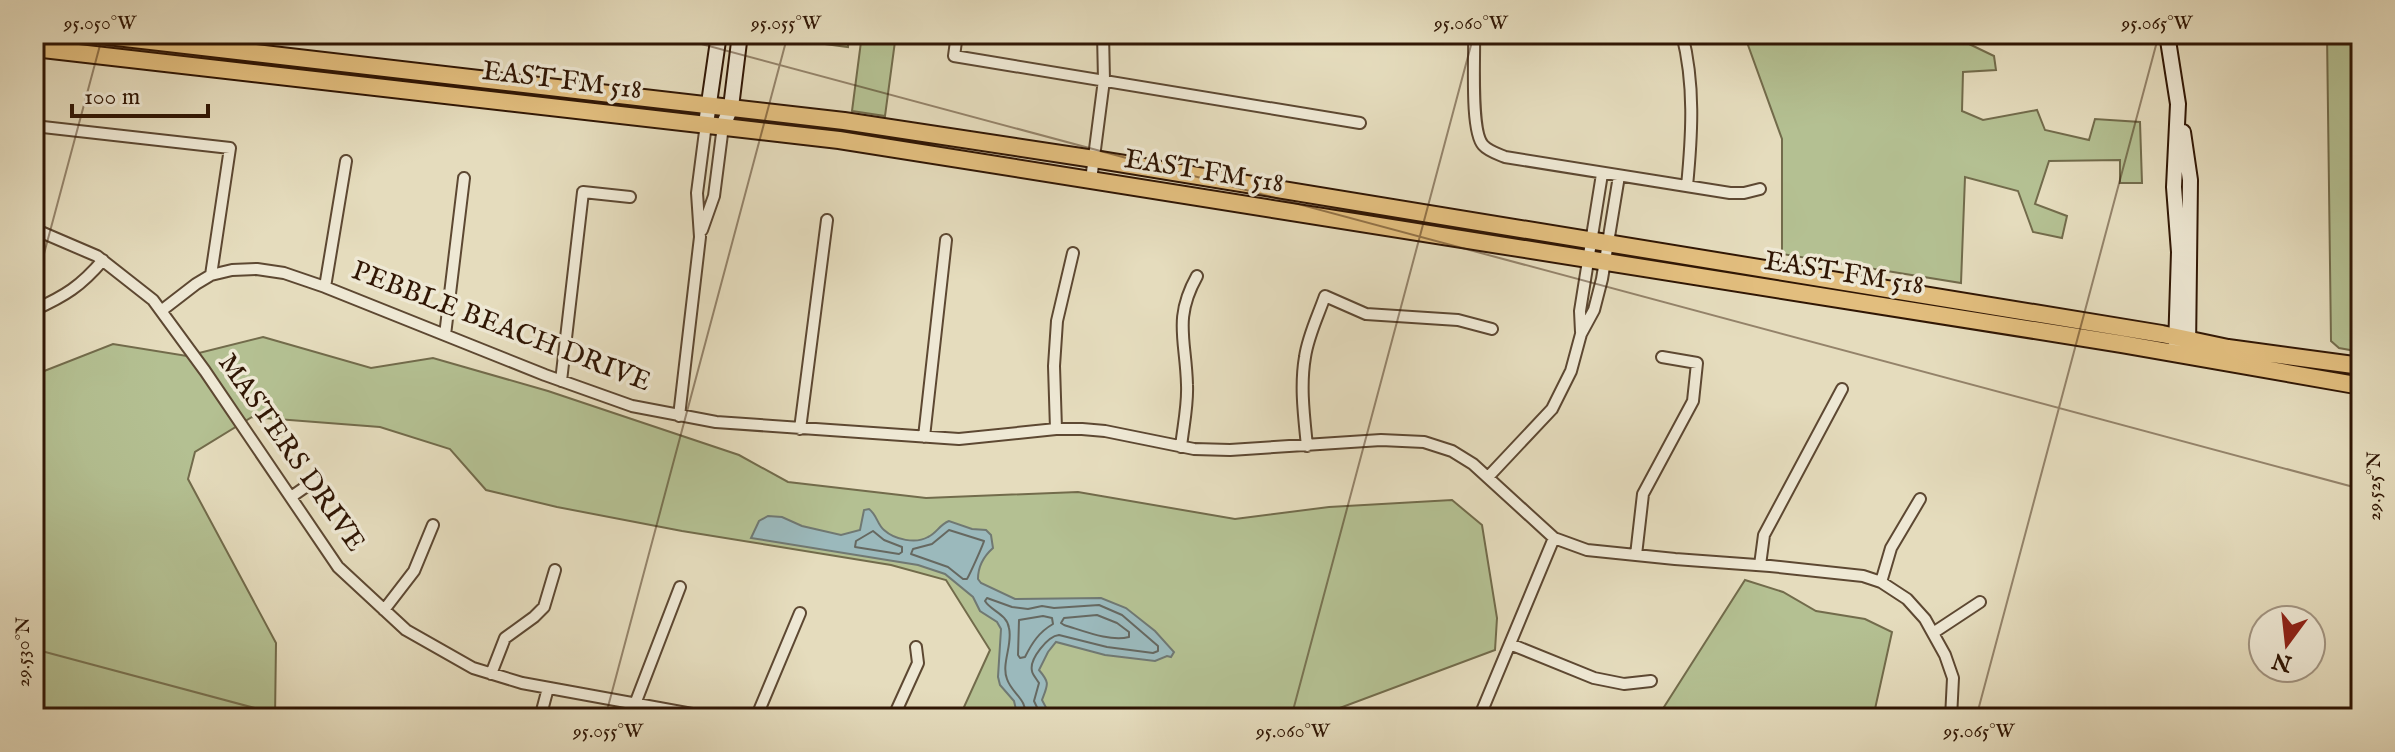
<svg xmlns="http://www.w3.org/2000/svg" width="2395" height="752" viewBox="0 0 2395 752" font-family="'IM FELL English',serif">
	<rect width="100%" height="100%" fill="#e5dcbd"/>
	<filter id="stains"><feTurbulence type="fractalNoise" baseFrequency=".0025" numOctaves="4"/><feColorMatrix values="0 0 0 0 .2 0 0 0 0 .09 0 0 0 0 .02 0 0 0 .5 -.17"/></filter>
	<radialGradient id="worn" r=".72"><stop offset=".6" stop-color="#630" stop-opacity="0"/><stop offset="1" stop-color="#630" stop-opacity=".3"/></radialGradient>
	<path fill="#b4c092" stroke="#726b4b" stroke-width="2" d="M 810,34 L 849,34 L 848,47 L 809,42 Z
		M 862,34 L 896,34 L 885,116 L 852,111 Z
		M 1744,34 L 1966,34 L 1967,43 L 1994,56 L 1996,70 L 1963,72 L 1962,111 L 1983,120 L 2037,110 L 2045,130 L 2089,140 L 2095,119 L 2140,122 L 2142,183 L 2120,183 L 2120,160 L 2049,161 L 2035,204 L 2067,216 L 2062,238 L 2033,232 L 2018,191 L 1965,177 L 1961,283 L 1782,254 L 1782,139 Z
		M 2327,34 L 2361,34 L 2361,352 L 2339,348 L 2331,341 Z
		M 263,337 L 371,368 L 433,358 L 548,391 L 739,455 L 788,482 L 926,498 L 1078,492 L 1235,519 L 1329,507 L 1452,500 L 1482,525 L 1497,618 L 1495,650 L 1313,718 L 959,718 L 990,650 L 946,580 L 891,565 L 682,531 L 557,507 L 486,490 L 450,449 L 380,427 L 252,417 L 195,452 L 188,479 L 276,643 L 275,718 L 34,718 L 34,375 L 113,344 L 187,356 Z
		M 1745,580 L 1783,592 L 1816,611 L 1865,619 L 1892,632 L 1873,718 L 1657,718 Z"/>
	<path fill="#9bb9bc" stroke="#707872" stroke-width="2" d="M 869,509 C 877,515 877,524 884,530 C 895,540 916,544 928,537 C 937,533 939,525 949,521 L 972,529 L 986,530 L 991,535 L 993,548 C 984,556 978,567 978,579 L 981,583 L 1015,599 L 1101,598 L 1126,608 L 1155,631 L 1174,652 L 1171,657 L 1167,656 L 1155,661 L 1105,655 L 1056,642 L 1048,652 L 1039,670 C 1050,683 1048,684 1042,700 L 1051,717 L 1018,718 L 1014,701 L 1000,685 L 998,677 L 1001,629 L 997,622 L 980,611 L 973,597 L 945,574 L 918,565 L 751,538 L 759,521 L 768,516 L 782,517 L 802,526 L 841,535 L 860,530 L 864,510 Z"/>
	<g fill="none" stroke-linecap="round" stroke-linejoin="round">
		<path stroke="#666860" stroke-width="2" d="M 949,530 L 984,541 C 983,545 970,574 967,579 L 963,579 L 948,567 L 911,554 L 913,549 L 932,544 Z
			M 873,531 L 884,540 L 902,547 L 902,552 L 899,554 L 855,547 L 856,541 Z
			M 1097,615 L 1117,623 L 1129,632 L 1129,637 C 1110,642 1084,631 1064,625 L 1061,623 L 1064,618 Z
			M 1043,616 L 1052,618 L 1053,624 C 1039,632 1032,643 1025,657 L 1020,658 L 1018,655 L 1019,620 Z
			M 1026,718 C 1027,698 1012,694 1007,679 C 1001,664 1013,644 1009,628 C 1007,614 991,611 985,601 L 987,598 L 1012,607 L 1028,609 L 1042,606 L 1054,608 L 1099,605 L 1122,615 L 1158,646 L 1158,651 L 1153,653 L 1107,647 L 1059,635 C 1048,636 1029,659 1032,671 C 1032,674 1038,681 1039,683 L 1034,701 L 1042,718"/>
		<g stroke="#5d4832" stroke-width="14">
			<path id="street" d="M 957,34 L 954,56 L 1360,123
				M 1474,34 C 1475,56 1470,131 1483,145 C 1488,151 1498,154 1505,157 L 1730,193 L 1744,193 L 1760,189
				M 1682,34 C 1695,84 1692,135 1687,186
				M 34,126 L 230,148 L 211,275
				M 1091,180 L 1104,80 L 1103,34
				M 34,229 L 97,256 L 153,300 L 205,371 L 338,567 L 406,630 L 473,668 L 522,683 L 714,718
				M 702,230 L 714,196 L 723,126
				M 325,287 L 346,161
				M 34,310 C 65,296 81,286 103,260
				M 161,311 L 196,284 L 211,275 L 232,270 L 257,269 L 284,273 L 325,287 L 545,375 L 632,406 L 716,422 L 959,439 L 1056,429 L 1082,429 L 1105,431 L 1194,449 L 1230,450 L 1381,440 L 1424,442 L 1452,451 L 1473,464 L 1554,538 L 1587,550 L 1675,559 L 1770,566 L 1863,576 L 1881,582 L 1907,599 L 1925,619 L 1945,655 L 1953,678 L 1951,718
				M 1581,332 L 1580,311 L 1602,174
				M 445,335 L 464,178
				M 561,381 L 583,192 L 630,197
				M 679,416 L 700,237 L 697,193 L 706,124
				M 800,429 L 827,220
				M 1056,429 L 1054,366 L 1057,321 L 1073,253
				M 924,437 L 946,240
				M 1307,446 C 1304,416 1300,386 1305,357 C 1308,336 1318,316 1325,296 L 1366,314 L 1458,320 L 1492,329
				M 1181,447 C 1183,427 1188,406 1187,385 C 1186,340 1173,319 1197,276
				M 1489,476 L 1552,409 L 1571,371 L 1581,334 L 1594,310 L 1602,279 L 1619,176
				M 291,497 L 314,481
				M 1636,555 L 1643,494 L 1693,401 L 1697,363 L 1662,357
				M 1760,565 L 1764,535 L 1842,389
				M 1881,582 L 1891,548 L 1920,499
				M 384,610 L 414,571 L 433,525
				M 1933,633 L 1980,602
				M 1510,644 L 1594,678 L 1624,684 L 1651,681
				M 491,674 L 505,638 L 534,617 L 544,607 L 555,570
				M 635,704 L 680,587
				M 540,718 L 548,688
				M 756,718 L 800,613
				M 893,718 L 918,663 L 916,647
				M 1479,718 L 1554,538"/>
		</g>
		<g stroke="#301604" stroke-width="18">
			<path id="secondary" d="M 2167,34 L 2178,104 L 2174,187 L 2179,252 L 2176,348
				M 707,117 L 719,34
				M 723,126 L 731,107 L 740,34
				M 2183,132 L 2190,180 L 2188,350"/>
		</g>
		<g stroke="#301604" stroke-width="20">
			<path id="primary" d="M 90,34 L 844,121 L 1094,159 L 2162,334 L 2228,348 L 2361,366
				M 34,48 L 839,140 L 2122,344 L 2361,386"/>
		</g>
		<use href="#street" stroke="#eee8d4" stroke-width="10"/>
		<use href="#secondary" stroke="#eee8d4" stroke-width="14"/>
		<use href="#primary" stroke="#e2be7e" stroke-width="16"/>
	</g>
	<path fill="none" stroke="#301604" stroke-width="2" stroke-opacity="0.45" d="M 664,34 L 2361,489M 34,291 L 103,34M 34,649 L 292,718M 605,718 L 788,34M 1291,718 L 1474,34M 1976,718 L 2159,34"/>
	<g text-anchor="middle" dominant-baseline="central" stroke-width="7" stroke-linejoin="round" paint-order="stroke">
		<g font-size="28" fill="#301604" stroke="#eee8d4">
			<text transform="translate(562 81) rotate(7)">EAST FM 518</text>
			<text transform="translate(1204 172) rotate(9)">EAST FM 518</text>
			<text transform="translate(1844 274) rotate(9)">EAST FM 518</text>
			<text transform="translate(501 327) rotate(21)">PEBBLE BEACH DRIVE</text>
			<text transform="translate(291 453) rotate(55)">MASTERS DRIVE</text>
		</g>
	</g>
	<rect width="2395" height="752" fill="none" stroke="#e5dcbd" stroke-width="88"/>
	<g transform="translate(2287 644) rotate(195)"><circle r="38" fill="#eee8d4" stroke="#a29481" stroke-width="2"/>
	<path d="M0-6L14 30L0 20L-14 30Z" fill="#8f2418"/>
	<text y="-12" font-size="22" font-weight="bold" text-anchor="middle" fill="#301604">N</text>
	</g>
	<path d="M72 104v12h136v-12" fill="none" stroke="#301604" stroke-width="4"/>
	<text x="84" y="104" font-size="24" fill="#301604" stroke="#eee8d4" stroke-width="6" paint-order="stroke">100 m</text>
	<rect x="44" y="44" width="2307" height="664" fill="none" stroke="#301604" stroke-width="3"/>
	<g font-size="20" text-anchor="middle" fill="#301604">
		<text x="100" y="29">95.050°W</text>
		<text x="786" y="29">95.055°W</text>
		<text x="1471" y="29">95.060°W</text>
		<text x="2157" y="29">95.065°W</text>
		<text transform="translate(2373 486) rotate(-90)" y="7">29.525°N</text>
		<text transform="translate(22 652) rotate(-90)" y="7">29.530°N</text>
		<text x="608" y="737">95.055°W</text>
		<text x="1293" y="737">95.060°W</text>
		<text x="1979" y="737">95.065°W</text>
	</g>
	<rect width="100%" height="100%" filter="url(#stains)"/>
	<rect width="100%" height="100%" fill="url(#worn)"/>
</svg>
